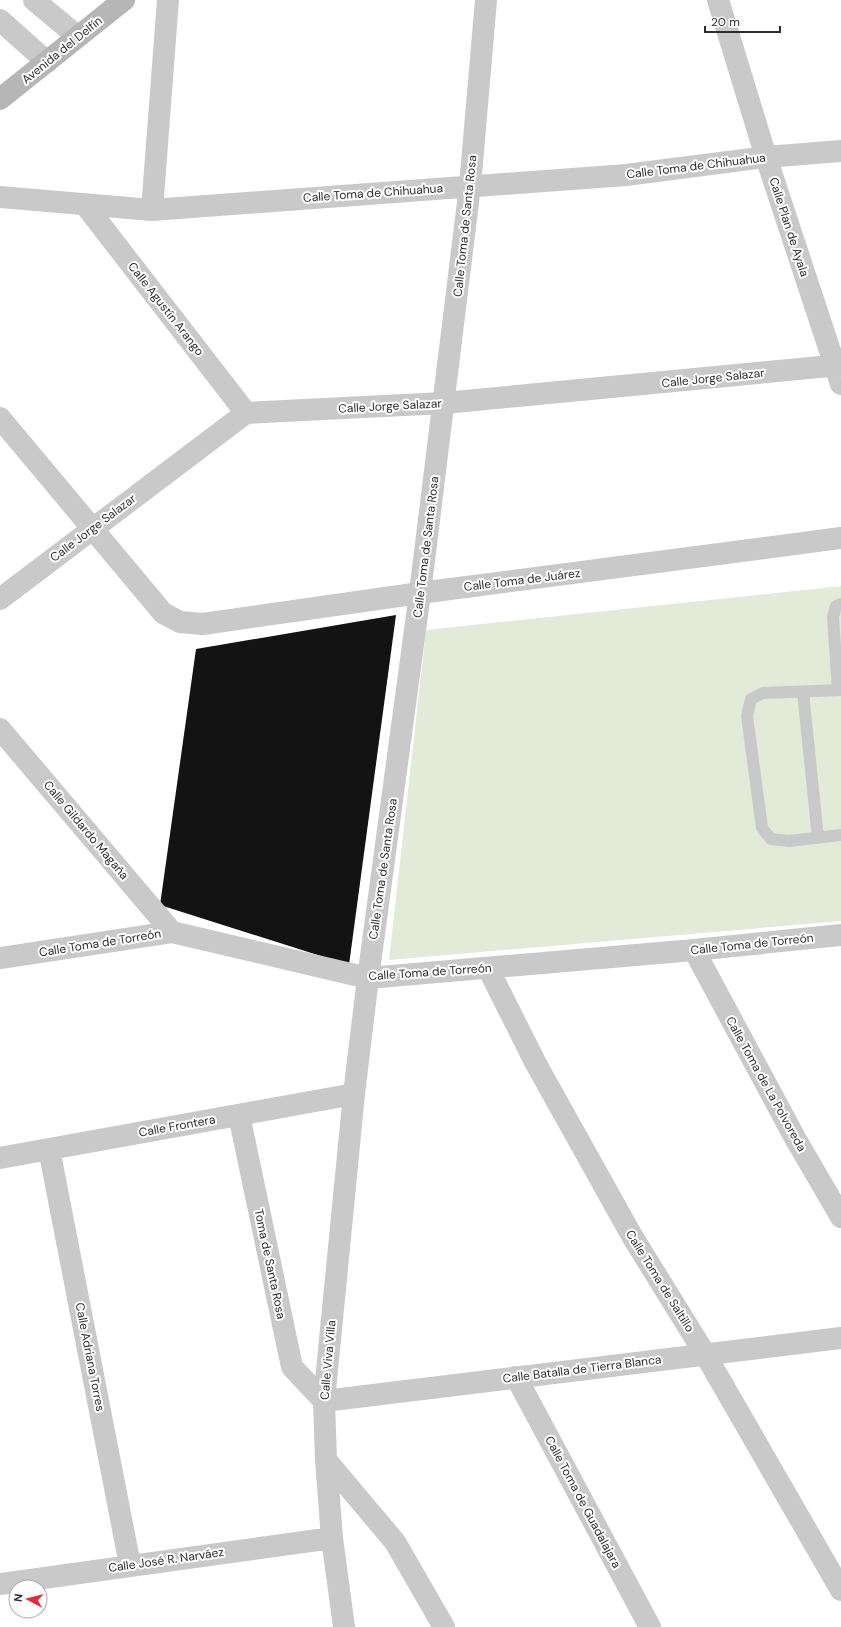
<svg xmlns="http://www.w3.org/2000/svg" width="841" height="1627" viewBox="0 0 841 1627" font-family="'DM Sans',sans-serif">
	<rect width="100%" height="100%" fill="#fff"/>
	<path fill="#e3ead8" d="M 841,586 L 841,921 L 389,960 L 426,630 Z"/>
	<path fill="#131313" d="M 396,615 L 349,965 L 160,905 L 196,649 Z"/>
	<g fill="none" stroke-linecap="round" stroke-linejoin="round">
		<path stroke="#c9c9c9" stroke-width="12" d="M 838,690 L 833,617 L 836,606 L 841,604
			M 841,690 L 763,693 L 751,699 L 747,716 L 762,828 L 771,839 L 789,841 L 841,835
			M 803,692 L 818,838"/>
		<path stroke="#c9c9c9" stroke-width="22" d="M 34,0 L 77,36
			M 718,0 L 766,157 L 841,384
			M 0,20 L 47,62
			M 0,197 L 152,210 L 626,175 L 766,157 L 841,151
			M 86,206 L 246,413
			M 152,210 L 168,0
			M 0,418 L 163,613 L 180,622 L 203,624 L 420,593 L 841,538
			M 0,599 L 246,413 L 444,403 L 841,365
			M 0,729 L 172,932
			M 694,950 L 795,1138 L 841,1217
			M 0,958 L 172,932 L 368,978 L 694,950 L 841,935
			M 488,968 L 535,1062 L 632,1236 L 705,1354 L 841,1590
			M 239,1115 L 292,1367 L 324,1401 L 841,1338
			M 49,1149 L 130,1565
			M 0,1158 L 354,1094
			M 516,1377 L 650,1627
			M 326,1460 L 395,1542 L 444,1627
			M 0,1584 L 332,1538
			M 344,1627 L 332,1538 L 326,1460 L 324,1401 L 354,1094 L 368,978 L 420,593 L 470,186 L 486,0"/>
		<path stroke="#b6b6b6" stroke-width="22" d="M 0,99 L 124,0"/>
	</g>
	<g text-anchor="middle" dominant-baseline="central" stroke-width="4" stroke-linejoin="round" paint-order="stroke">
		<g font-size="12" fill="#2c2c2c" stroke="#fff">
			<text transform="translate(62 50) rotate(-39)">Avenida del Delfín</text>
			<text transform="translate(696 166) rotate(-7)">Calle Toma de Chihuahua</text>
			<text transform="translate(373 193) rotate(-4)">Calle Toma de Chihuahua</text>
			<text transform="translate(465 226) rotate(-84)">Calle Toma de Santa Rosa</text>
			<text transform="translate(789 227) rotate(72)">Calle Plan de Ayala</text>
			<text transform="translate(166 309) rotate(52)">Calle Agustín Arango</text>
			<text transform="translate(713 378) rotate(-6)">Calle Jorge Salazar</text>
			<text transform="translate(390 406) rotate(-3)">Calle Jorge Salazar</text>
			<text transform="translate(93 528) rotate(-37)">Calle Jorge Salazar</text>
			<text transform="translate(426 547) rotate(-83)">Calle Toma de Santa Rosa</text>
			<text transform="translate(522 580) rotate(-7)">Calle Toma de Juárez</text>
			<text transform="translate(86 830) rotate(50)">Calle Gildardo Magaña</text>
			<text transform="translate(383 869) rotate(-82)">Calle Toma de Santa Rosa</text>
			<text transform="translate(100 943) rotate(-9)">Calle Toma de Torreón</text>
			<text transform="translate(752 944) rotate(-6)">Calle Toma de Torreón</text>
			<text transform="translate(430 972) rotate(-4)">Calle Toma de Torreón</text>
			<text transform="translate(766 1084) rotate(61)">Calle Toma de La Polvoreda</text>
			<text transform="translate(177 1126) rotate(-10)">Calle Frontera</text>
			<text transform="translate(270 1264) rotate(78)">Toma de Santa Rosa</text>
			<text transform="translate(660 1281) rotate(58)">Calle Toma de Saltillo</text>
			<text transform="translate(90 1357) rotate(79)">Calle Adriana Torres</text>
			<text transform="translate(328 1360) rotate(-85)">Calle Viva Villa</text>
			<text transform="translate(582 1369) rotate(-7)">Calle Batalla de Tierra Blanca</text>
			<text transform="translate(583 1502) rotate(62)">Calle Toma de Guadalajara</text>
			<text transform="translate(166 1560) rotate(-8)">Calle José R. Narváez</text>
		</g>
	</g>
	<g transform="translate(28 1599) rotate(277)"><circle r="19" fill="#ffffff" stroke="#ababab"/>
	<path d="M0-3L7 15L0 10L-7 15Z" fill="#e8283f"/>
	<text y="-6" font-size="11" font-weight="bold" text-anchor="middle" fill="#2c2c2c">N</text>
	</g>
	<path d="M705 26v6h75v-6" fill="none" stroke="#2c2c2c" stroke-width="2"/>
	<text x="711" y="26" font-size="12" fill="#2c2c2c" stroke="#ffffff" stroke-width="3" paint-order="stroke">20 m</text>
</svg>
